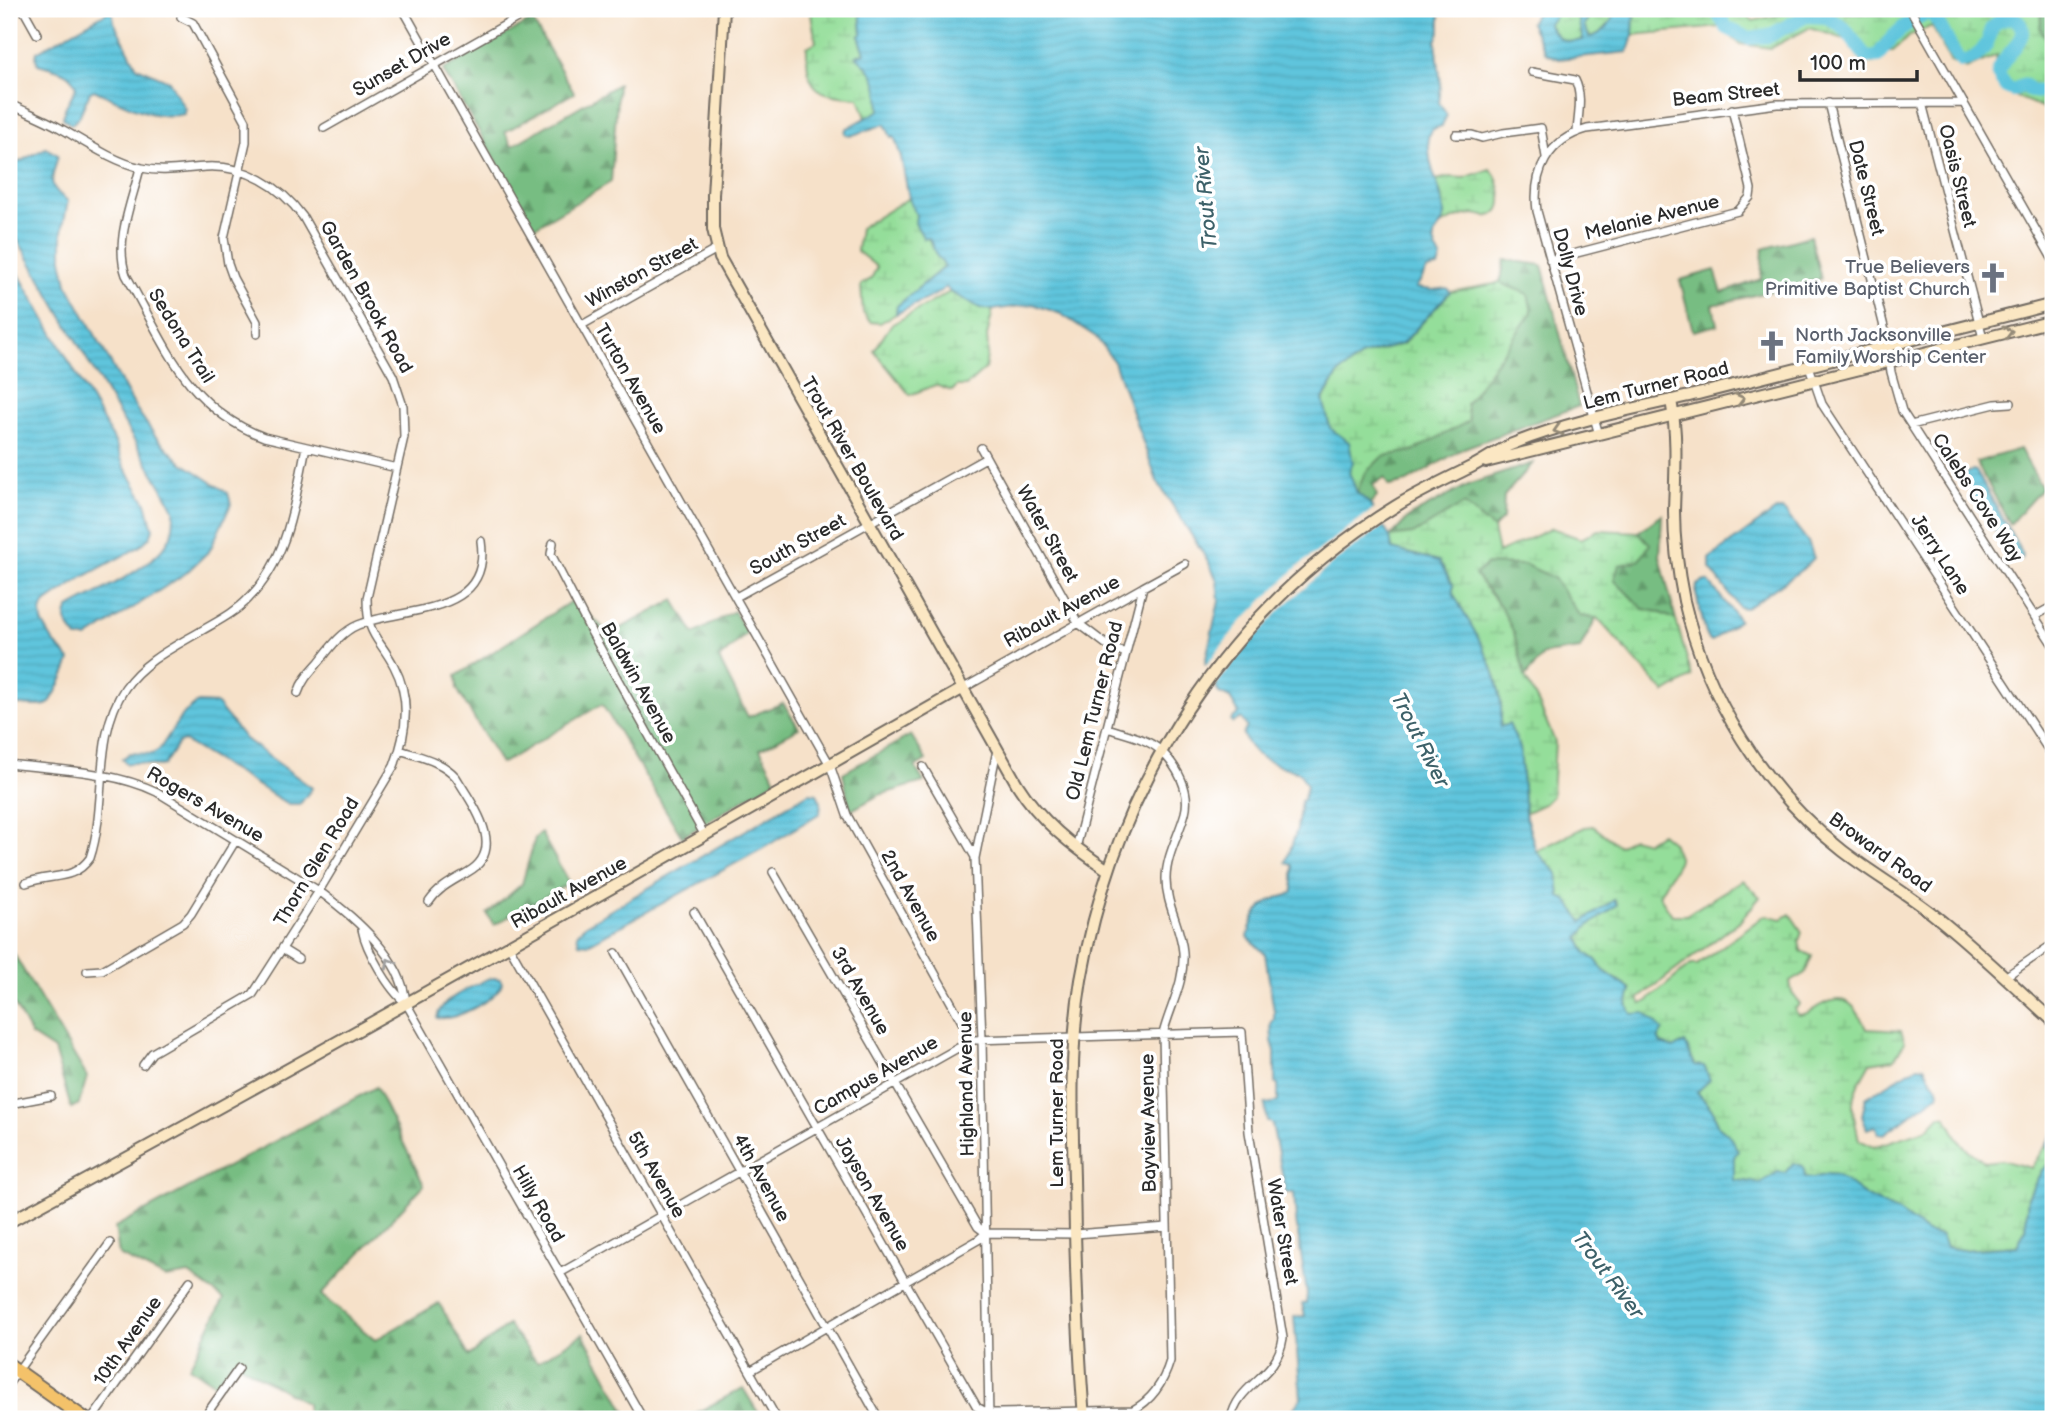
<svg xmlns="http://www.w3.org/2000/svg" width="2062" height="1428" viewBox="0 0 2062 1428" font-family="'Balsamiq Sans',sans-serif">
	<defs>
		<pattern id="forest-firs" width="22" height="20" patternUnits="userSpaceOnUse" patternTransform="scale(1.75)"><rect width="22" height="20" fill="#77bd82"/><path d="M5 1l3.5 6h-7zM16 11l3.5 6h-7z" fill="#629a6b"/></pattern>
		<pattern id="wetland-marsh" width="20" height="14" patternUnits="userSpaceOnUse" patternTransform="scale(1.75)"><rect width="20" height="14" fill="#94de9a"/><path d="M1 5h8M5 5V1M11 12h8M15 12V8" fill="none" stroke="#80bf85"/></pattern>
		<pattern id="water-rules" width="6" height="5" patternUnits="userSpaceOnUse" patternTransform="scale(1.75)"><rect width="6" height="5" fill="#5fc5dd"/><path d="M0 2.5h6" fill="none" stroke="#53a9be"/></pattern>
	</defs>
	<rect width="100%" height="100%" fill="#fff"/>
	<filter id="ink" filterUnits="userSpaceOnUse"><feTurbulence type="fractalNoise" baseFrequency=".0143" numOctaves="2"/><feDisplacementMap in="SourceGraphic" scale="14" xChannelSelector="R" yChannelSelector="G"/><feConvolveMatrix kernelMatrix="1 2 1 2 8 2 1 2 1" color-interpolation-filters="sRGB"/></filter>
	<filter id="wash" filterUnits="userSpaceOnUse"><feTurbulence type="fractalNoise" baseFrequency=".00686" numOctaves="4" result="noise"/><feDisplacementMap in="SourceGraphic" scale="28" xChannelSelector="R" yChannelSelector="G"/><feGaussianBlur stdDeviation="1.57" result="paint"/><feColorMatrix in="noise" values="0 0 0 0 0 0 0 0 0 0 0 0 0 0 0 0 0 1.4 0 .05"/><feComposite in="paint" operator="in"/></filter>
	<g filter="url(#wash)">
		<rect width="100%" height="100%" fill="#f6e1c9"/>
		<path fill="url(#forest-firs)" stroke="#517456" stroke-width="2" d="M 2042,9 L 2053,9 L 2053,50 L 2040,28 Z
			M 532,20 L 574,93 L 505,132 L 512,146 L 618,84 L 611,182 L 535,227 L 443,70 Z
			M 1810,236 L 1821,279 L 1713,305 L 1717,325 L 1693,331 L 1680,280 L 1715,270 L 1722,293 L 1761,279 L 1763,249 Z
			M 1505,260 L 1542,265 L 1579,406 L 1464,448 L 1407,482 L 1389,486 L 1384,478 L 1373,485 L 1377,496 L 1370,504 L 1357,493 L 1364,474 L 1383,456 L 1413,451 L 1466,404 L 1532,312 L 1528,294 L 1500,283 Z
			M 2020,449 L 2042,488 L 2010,524 L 1976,462 Z
			M 1533,463 L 1504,496 L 1503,519 L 1493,529 L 1464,504 L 1413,534 L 1390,537 L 1410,516 L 1470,484 Z
			M 1662,515 L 1660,557 L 1676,620 L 1658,612 L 1643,609 L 1614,580 L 1619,565 L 1639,560 L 1649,545 L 1638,532 Z
			M 1487,564 L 1526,565 L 1554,578 L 1580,616 L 1597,617 L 1580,649 L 1544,654 L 1525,677 L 1514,633 L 1501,607 L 1475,575 Z
			M 573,600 L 610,634 L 674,600 L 694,634 L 734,611 L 747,633 L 719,659 L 748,717 L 783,703 L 799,728 L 760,749 L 776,780 L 682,837 L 602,704 L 501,764 L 457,689 L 456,676 Z
			M 911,735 L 926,760 L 915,767 L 924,782 L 879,795 L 850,811 L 843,773 Z
			M 541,833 L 569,883 L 494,925 L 487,914 L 522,884 L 535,838 Z
			M 9,946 L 87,1077 L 79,1104 L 71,1108 L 54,1050 L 31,1035 L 9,995 Z
			M 376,1087 L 424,1185 L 321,1295 L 375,1340 L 439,1303 L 469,1356 L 508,1325 L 537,1362 L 583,1334 L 630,1419 L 307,1419 L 307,1404 L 235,1362 L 215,1384 L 189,1367 L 224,1299 L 189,1274 L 165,1278 L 119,1255 L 115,1227 Z
			M 743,1388 L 762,1419 L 685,1419 Z"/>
		<path fill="url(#wetland-marsh)" stroke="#608462" stroke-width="2" d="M 810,9 L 860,9 L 862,33 L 859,36 L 865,53 L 857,56 C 878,74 879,83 880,110 L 866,118 L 859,98 C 818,95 806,92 807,47 L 816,42 Z
			M 1554,9 L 1576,9 L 1583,41 C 1564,44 1558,41 1548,23 L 1554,16 Z
			M 1593,9 L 1616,9 C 1612,22 1603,36 1588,37 L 1584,25 Z
			M 1634,9 L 1709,9 L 1721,27 L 1731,9 L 1741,9 L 1753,21 L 1794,11 L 1897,15 L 1906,9 L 2042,9 L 2040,28 L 2053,50 L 2053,117 L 2051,111 L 2007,93 L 1994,76 L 1997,55 L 1966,69 L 1950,61 L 1932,26 L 1911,35 L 1893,51 L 1887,51 L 1873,63 L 1861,60 L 1845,39 L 1809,28 L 1771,48 L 1740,44 L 1721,27 L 1633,35 Z
			M 1490,169 C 1497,175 1497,180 1500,189 C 1502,199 1503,214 1489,216 C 1484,217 1478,214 1473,214 C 1461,215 1451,220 1441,225 C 1447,210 1441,194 1436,180 L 1449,177 L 1464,178 Z
			M 909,198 L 936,254 L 945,266 L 897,306 L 896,314 L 880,323 L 870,322 L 863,313 L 861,285 L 871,279 L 877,267 L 857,251 L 860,228 Z
			M 1500,283 L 1528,294 L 1532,312 L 1466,404 L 1469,421 L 1413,451 L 1383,456 L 1364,474 L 1357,493 L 1330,428 L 1323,400 L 1339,373 L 1363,355 L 1403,344 L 1450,292 Z
			M 950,292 L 980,308 L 993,310 L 987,336 L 988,349 L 985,369 L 966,386 L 957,386 L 952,391 L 935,385 L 910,395 L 874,351 L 891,325 Z
			M 1464,504 L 1493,529 L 1498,553 L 1552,528 L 1581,539 L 1598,530 L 1638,532 L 1650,544 L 1640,560 L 1619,565 L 1614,580 L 1643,609 L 1658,612 L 1676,620 L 1692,677 L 1665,693 L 1597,618 L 1580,616 L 1554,578 L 1526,565 L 1487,564 L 1475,575 L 1501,607 L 1514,633 L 1525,677 L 1539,704 L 1555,742 L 1552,796 L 1544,804 L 1525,813 L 1520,748 L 1500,728 C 1508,678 1475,635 1452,593 L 1453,585 L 1439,561 L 1392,549 L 1390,537 L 1413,534 Z
			M 1593,826 L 1619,846 L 1632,838 L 1647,842 L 1661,833 L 1672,842 L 1679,860 L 1659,895 L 1672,915 L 1686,915 L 1743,880 L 1760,897 L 1741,920 L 1638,999 L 1641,1004 L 1646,1002 L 1690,965 L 1697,965 L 1765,915 L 1782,919 L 1790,914 L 1802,932 L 1799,941 L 1801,951 L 1812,956 L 1805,973 L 1790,982 L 1792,993 L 1800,1004 L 1795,1009 L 1798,1015 C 1808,1014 1811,1011 1819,1006 C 1846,991 1856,1005 1866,1029 L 1901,1031 L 1905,1042 L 1894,1059 L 1870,1063 C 1849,1100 1850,1099 1859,1140 L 1874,1147 L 1928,1129 L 1940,1116 L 1946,1117 L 1962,1145 L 1984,1162 L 2001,1160 L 2031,1168 L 2047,1143 L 2052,1161 L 2042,1170 L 2028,1197 L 2025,1230 L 2017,1246 L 1962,1250 L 1946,1247 L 1941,1236 L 1926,1232 L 1899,1212 L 1867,1197 L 1837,1175 L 1827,1174 L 1813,1178 L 1804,1177 L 1803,1166 L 1793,1163 L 1785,1173 L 1778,1172 L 1760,1183 L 1734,1180 L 1734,1157 L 1729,1135 L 1717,1125 L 1714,1112 L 1697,1092 L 1695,1065 L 1685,1043 L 1673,1048 L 1661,1044 L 1658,1038 L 1663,1030 L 1632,1014 L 1627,1005 L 1631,989 L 1603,970 L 1596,960 L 1586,953 L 1579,938 L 1585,928 L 1617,904 L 1614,900 L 1583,923 L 1568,902 L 1560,897 L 1558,874 L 1536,851 L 1585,827 Z"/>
		<path fill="url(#water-rules)" stroke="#457884" stroke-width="2" d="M 106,9 L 112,9 L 114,22 L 137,67 L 169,81 L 185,109 L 184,114 C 152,121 123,103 94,90 L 90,92 L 79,117 L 71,125 L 63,118 L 65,108 L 76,88 C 72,70 54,69 38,64 L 36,58 L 37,52 L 106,13 Z
			M 860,9 L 1440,9 L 1440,32 L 1436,41 L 1441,85 L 1439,103 L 1447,115 L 1442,126 L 1433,129 L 1428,137 C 1429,146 1429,156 1431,164 C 1435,181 1443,196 1444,213 C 1445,234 1423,227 1441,258 L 1438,267 L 1427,270 L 1416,288 L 1433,290 L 1447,288 L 1450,292 L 1402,344 L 1363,355 L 1339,373 L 1323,399 L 1330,428 L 1349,442 L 1353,463 L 1349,472 L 1357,493 L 1370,504 L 1390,537 L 1392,549 L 1439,561 L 1453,585 L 1453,593 C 1475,634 1508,678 1500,727 L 1509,724 L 1520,748 L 1525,813 L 1536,851 L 1558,874 L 1560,897 L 1568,901 L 1582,922 L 1614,900 L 1617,905 L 1586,928 L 1579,938 L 1586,953 L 1596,960 L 1603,970 L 1631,990 L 1627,1005 L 1632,1014 L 1645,1013 L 1663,1030 L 1658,1038 L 1661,1044 L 1673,1048 L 1685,1043 L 1695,1065 L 1704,1066 L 1710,1080 L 1697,1092 L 1714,1112 L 1717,1125 L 1729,1135 L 1738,1151 L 1734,1157 L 1734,1180 L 1760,1183 L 1778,1172 L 1785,1173 L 1793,1163 L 1803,1166 L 1805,1177 L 1813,1178 L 1827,1174 L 1837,1175 L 1867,1197 L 1899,1212 L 1926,1232 L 1941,1236 L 1946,1247 L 1962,1250 L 2017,1246 L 2025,1230 L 2028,1197 L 2042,1170 L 2052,1161 L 2047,1143 L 2053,1134 L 2053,1419 L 1286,1419 L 1301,1398 L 1294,1317 L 1305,1316 L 1302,1304 L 1306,1303 L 1307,1294 L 1296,1221 L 1294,1193 L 1286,1193 L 1272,1124 L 1267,1121 L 1265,1104 L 1278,1102 L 1278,1084 L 1275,1083 L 1275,1051 L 1272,1041 L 1271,1024 L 1274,1019 L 1274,1011 L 1265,954 L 1248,937 C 1252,919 1258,905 1277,898 C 1284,896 1287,897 1293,892 L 1293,865 L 1286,863 L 1297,829 L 1301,801 L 1303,800 L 1307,786 L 1300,773 C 1277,764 1251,760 1243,734 L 1247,727 L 1241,718 L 1233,723 L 1231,720 L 1239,713 L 1230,698 L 1219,693 L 1205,663 L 1219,601 L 1217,580 L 1208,561 L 1157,481 L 1114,362 L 1096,337 L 1061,314 L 1033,304 L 993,310 L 980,308 L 950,292 L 946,287 L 935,295 L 896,314 L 897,306 L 945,266 L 936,255 L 929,238 L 924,239 L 915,223 L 916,215 L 909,198 L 901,157 L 894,136 L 891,137 L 885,124 L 850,136 L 845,133 L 846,129 L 880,110 C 879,84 876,73 856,56 L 865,53 L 859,36 L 862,33 Z
			M 1538,9 L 1554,9 L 1555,17 L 1548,24 C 1558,40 1564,44 1583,40 L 1576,9 L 1593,9 L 1584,25 L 1589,37 C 1604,35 1612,22 1616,9 L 1634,9 L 1633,35 L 1628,52 L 1558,59 L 1545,53 L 1530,23 Z
			M 46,148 L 58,155 C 53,179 44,184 68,201 L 62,231 L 62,259 L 67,284 L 135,407 L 156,437 L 180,461 L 228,493 L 231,504 L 210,550 L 186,573 L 87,638 L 77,638 C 70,628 61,620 69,608 C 96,593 154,567 168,541 C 174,532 174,519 174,509 L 9,225 L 9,167 Z
			M 9,257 L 114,440 L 124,466 L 146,503 L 153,529 L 150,537 L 139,547 L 83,577 L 44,604 L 41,612 L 42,622 L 53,641 L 70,660 C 68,667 53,701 48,704 C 40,708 17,705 9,703 Z
			M 1973,470 L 1976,471 L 2023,555 L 2022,559 L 2017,561 L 2013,558 L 1962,479 L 1962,475 Z
			M 1776,510 L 1782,510 L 1786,513 L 1808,542 L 1814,558 L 1804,568 L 1751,605 L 1745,608 L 1739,607 L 1710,568 L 1710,558 Z
			M 1705,581 L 1709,582 L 1739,620 L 1712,641 L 1709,640 L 1706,634 L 1696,594 L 1697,585 Z
			M 197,703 L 217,704 L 245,739 L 312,788 L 300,804 L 288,804 L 184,741 L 178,743 L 164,765 C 151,769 139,759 127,764 L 122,759 L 130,753 L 152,754 L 159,750 L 182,715 Z
			M 809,793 L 817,794 L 821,802 L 820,813 L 762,849 L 588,944 L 579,943 L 577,934 L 584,926 Z
			M 494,978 L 500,979 L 502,983 C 496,1000 455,1021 437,1018 C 440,999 471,988 487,979 Z
			M 1918,1066 L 1924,1067 L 1939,1091 L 1938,1095 L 1884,1134 L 1879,1134 L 1875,1126 L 1867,1129 L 1862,1116 L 1866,1098 Z"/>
		<path fill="#f6e1c9" d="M 1376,507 L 1386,524 L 1333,563 L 1283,607 L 1242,651 L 1213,689 L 1204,668 L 1239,624 L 1297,567 Z"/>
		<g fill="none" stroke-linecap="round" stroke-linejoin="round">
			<path stroke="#5fc5dd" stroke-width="14" d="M 1715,9 L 1727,28 L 1748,38 L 1769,36 L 1806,16 L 1827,17 L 1844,28 L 1866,57 L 1878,56 C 1888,40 1912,15 1931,13 C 1944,27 1947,47 1961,61 C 1977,62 1990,44 1991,29 L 1998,21 L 2013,17 C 2040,36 1999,54 1998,75 L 2006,87 L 2013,90 L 2024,85 C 2034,95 2041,92 2053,88"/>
		</g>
	</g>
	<g filter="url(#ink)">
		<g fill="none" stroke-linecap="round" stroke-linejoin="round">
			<g stroke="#726b62" stroke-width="10">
				<path id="street" d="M 23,9 L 37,34
					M 403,9 L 830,765 L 847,815 L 972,1040
					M 1910,9 L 2053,260
					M 181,17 L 193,23 L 246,121 L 246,142 L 224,238 L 228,264 L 233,278 L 257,322 L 257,334
					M 1532,72 L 1575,80 C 1583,96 1578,115 1577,132
					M 1828,103 L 1886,335 L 1891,372 L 1902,411 L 2053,645
					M 1922,103 L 1983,338
					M 9,106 L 16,107 C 31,114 46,120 60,128 C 83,141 116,163 142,168 C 163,173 185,168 206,167 C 245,165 281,186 303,217 L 393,376 L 403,406 L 404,437 L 367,598 C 367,637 378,636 394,666 C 411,698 407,733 394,766 L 319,891 L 253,994 L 152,1053 L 143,1065
					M 324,128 L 533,9
					M 1456,135 L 1472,135 L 1482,138 L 1503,133 L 1541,128 L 1546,157
					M 140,168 C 132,202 114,241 126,275 C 165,343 186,408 264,437 L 397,468
					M 1550,260 L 1738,211 L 1750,197 L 1751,189 L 1732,109
					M 582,325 L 717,249
					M 1809,366 L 1822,404 L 2053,757
					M 1911,425 L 1995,404 L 2011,403
					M 1599,435 L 1537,211 C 1532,172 1548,140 1587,129 L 1777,104 L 1964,103
					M 981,448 L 1078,623 L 1111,648 L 1126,653
					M 553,543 L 551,554 L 588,626 L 705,836
					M 736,597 L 986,458
					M 2035,616 L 2053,606
					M 962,689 L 1143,587
					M 298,693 C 302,680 310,672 319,662 C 330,648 341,632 358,625 C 404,606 492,617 481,541
					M 400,750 C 420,757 442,761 456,777 C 472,804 508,849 468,872 C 453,881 439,887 429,902
					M 9,764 C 58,770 113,771 157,792 L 319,891 C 354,917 402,957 406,1003
					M 923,767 L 975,857
					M 1076,848 L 1143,587 L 1185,564
					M 773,872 L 978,1227 L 986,1233
					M 26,883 C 50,873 73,882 90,858 C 108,804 92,737 125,688 C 144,661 174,647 201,631 C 218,621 236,612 249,598 C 289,558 295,499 306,447
					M 694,912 L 977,1407 L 988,1413 L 999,1413 L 1133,1410 C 1152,1400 1164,1381 1170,1361 L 1163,1034 C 1170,1006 1185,983 1183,952 C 1181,927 1166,905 1166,879 C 1166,856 1179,835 1185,813 C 1191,791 1177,766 1161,751 C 1147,738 1125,734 1107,728
					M 362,929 C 366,950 389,990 406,1003 L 643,1419
					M 509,946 L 777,1419
					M 282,949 L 298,959
					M 616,953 L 879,1419
					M 87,971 L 102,970 L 183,923 L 191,914 L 236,840
					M 2005,977 L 2053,944
					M 9,1104 L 51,1096
					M 560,1273 L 972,1040 L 1242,1032 L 1249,1132 L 1283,1338 C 1277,1379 1238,1382 1231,1419
					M 750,1371 L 978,1240 L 986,1233 L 1075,1234 L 1167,1227
					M 9,1383 L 110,1243
					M 92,1419 L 190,1281
					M 203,1419 L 239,1368
					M 989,1419 L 982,1039 L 975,858 L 997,750"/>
			</g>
			<g stroke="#726b62" stroke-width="14">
				<path id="secondary" d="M 724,9 L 713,195 L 713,229 L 720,258 L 1017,784 C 1040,821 1072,846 1108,870
					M 1671,400 C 1678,438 1675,474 1674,511 C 1674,541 1678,572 1684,601 C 1707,699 1763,789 1843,851 C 1873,874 1905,892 1934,915 C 1976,948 2014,986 2053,1021
					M 1486,462 L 2053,321
					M 9,1222 C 329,1049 646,869 962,689
					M 1084,1419 C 1078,1339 1075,1258 1074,1178 C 1072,1112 1070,1046 1081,980 C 1115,785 1226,610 1396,506 C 1421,491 1447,479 1473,466 C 1485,460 1497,451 1510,445 C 1571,420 1639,408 1702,393 C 1819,363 1936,334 2053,304"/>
			</g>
			<g stroke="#726b62" stroke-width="16">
				<path id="primary" d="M 9,1365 L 85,1419"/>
			</g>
			<use href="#street" stroke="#fff" stroke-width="7"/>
			<use href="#secondary" stroke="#fbe7c3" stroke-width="10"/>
			<use href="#primary" stroke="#f4c26a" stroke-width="12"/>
		</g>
		<defs><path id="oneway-chevron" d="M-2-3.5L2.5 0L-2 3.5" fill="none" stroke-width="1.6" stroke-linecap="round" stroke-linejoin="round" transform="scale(1.75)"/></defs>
		<g stroke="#938977">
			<use href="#oneway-chevron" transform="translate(2008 332) rotate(-14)"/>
			<use href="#oneway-chevron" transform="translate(1740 399) rotate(-14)"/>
			<use href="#oneway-chevron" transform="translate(1558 430) rotate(163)"/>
		</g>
		<use stroke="#a0a0a0" href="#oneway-chevron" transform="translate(390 963) rotate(-120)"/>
	</g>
	<defs>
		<g id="church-bare" transform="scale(2.415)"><path d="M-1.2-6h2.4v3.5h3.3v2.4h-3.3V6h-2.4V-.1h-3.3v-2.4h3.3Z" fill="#6b7280" stroke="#fff" stroke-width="2.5" paint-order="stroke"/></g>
	</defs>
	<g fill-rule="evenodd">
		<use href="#church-bare" x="1993" y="278"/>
		<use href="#church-bare" x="1772" y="346"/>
	</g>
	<g text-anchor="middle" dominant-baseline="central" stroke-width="7" stroke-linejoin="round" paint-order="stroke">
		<g font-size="19" fill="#2b2b2b" stroke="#fff">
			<text transform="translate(402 65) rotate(-30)">Sunset Drive</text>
			<text transform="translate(1726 95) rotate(-6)">Beam Street</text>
			<text transform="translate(1957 176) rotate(76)">Oasis Street</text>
			<text transform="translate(1866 188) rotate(76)">Date Street</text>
			<text transform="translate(1652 218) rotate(-14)">Melanie Avenue</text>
			<text transform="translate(1570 272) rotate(75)">Dolly Drive</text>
			<text transform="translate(642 273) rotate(-29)">Winston Street</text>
			<text transform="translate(366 297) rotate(61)">Garden Brook Road</text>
			<text transform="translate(181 336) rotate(58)">Sedona Trail</text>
			<text transform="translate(630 379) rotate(60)">Turton Avenue</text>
			<text transform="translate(1656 386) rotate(-14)">Lem Turner Road</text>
			<text transform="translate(852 459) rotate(60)">Trout River Boulevard</text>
			<text transform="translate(1977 498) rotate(57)">Calebs Cove Way</text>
			<text transform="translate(1047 534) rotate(61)">Water Street</text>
			<text transform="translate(798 545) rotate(-29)">South Street</text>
			<text transform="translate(1940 555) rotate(57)">Jerry Lane</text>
			<text transform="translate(1062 612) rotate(-29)">Ribault Avenue</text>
			<text transform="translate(638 683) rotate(61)">Baldwin Avenue</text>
			<text transform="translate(1095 711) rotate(-76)">Old Lem Turner Road</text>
			<text transform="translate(205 805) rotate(30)">Rogers Avenue</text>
			<text transform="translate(1880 853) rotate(36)">Broward Road</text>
			<text transform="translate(317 862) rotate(-59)">Thorn Glen Road</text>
			<text transform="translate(569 893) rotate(-29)">Ribault Avenue</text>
			<text transform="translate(910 896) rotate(61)">2nd Avenue</text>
			<text transform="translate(860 991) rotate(60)">3rd Avenue</text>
			<text transform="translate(876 1076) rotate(-30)">Campus Avenue</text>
			<text transform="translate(967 1084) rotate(-91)">Highland Avenue</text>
			<text transform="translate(1057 1113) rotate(-90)">Lem Turner Road</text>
			<text transform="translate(1149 1123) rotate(-91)">Bayview Avenue</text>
			<text transform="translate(656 1175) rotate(60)">5th Avenue</text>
			<text transform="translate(761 1178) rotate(61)">4th Avenue</text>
			<text transform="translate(872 1194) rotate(60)">Jayson Avenue</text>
			<text transform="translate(538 1204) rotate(60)">Hilly Road</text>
			<text transform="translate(1282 1232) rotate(80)">Water Street</text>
			<text transform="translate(128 1341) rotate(-55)">10th Avenue</text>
		</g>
		<g font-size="19" fill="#5b616d" stroke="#fff" text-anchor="end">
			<text x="1970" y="267">True Believers<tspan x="1970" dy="22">Primitive Baptist Church</tspan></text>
			<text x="1795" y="335" text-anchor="start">North Jacksonville<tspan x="1795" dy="22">Family Worship Center</tspan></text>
		</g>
		<g font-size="21" font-style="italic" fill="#3d6169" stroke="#fff">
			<text transform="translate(1206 198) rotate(-95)">Trout River</text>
			<text transform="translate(1420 740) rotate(63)">Trout River</text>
			<text transform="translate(1608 1275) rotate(53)">Trout River</text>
		</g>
	</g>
	<rect width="2062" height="1428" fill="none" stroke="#fff" stroke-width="35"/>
	<path d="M1800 70v10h117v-10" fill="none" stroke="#2b2b2b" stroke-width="3.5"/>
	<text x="1810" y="70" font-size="21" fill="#2b2b2b" stroke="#ffffff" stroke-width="5" paint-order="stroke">100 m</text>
</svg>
